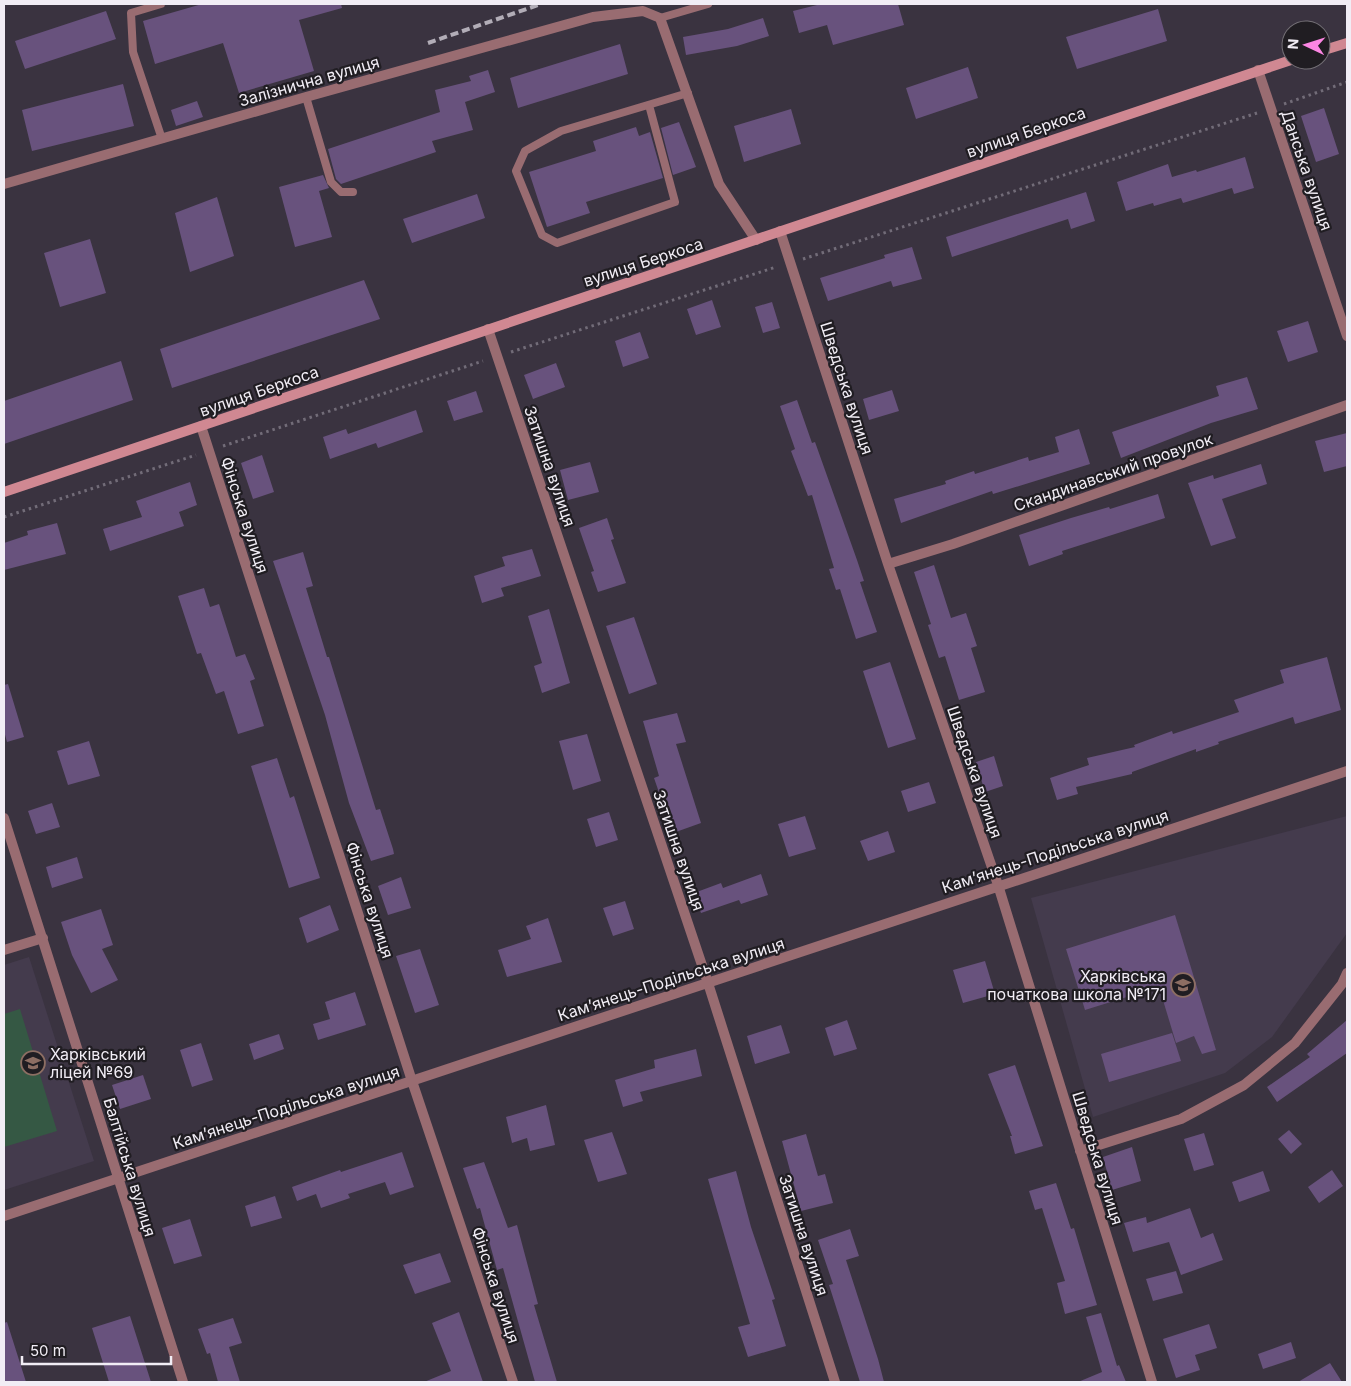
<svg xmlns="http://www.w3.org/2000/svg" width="1351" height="1386" viewBox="0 0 1351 1386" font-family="Inter,sans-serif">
	<rect width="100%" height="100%" fill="#3a3340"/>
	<path fill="#443b4d" d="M 1347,816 L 1347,933 L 1272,1037 L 1225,1073 L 1093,1117 L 1031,898 Z
		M 29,957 L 94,1161 L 4,1190 L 4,965 Z"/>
	<path fill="#355844" d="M 20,1009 L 57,1131 L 4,1147 L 4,1014 Z"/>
	<path fill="#68527d" d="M 202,4 L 341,4 L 342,8 L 299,20 L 314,71 L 239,93 L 223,43 L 155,64 L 143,21 Z
		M 821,4 L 898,4 L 904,25 L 833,45 L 827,25 L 799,33 L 793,11 Z
		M 1158,9 L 1167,41 L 1077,69 L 1066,37 Z
		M 106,11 L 116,39 L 25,69 L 15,41 Z
		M 763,18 L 769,36 L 737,46 L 686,55 L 683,37 L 728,29 Z
		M 620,44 L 628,74 L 518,108 L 510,78 Z
		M 968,67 L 978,98 L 916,119 L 906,88 Z
		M 488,70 L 495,92 L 465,102 L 473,130 L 432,141 L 436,152 L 341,184 L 336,179 L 328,149 L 440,112 L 435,90 L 471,81 L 469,76 Z
		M 123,84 L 134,126 L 32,151 L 22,110 Z
		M 197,101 L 203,117 L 176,126 L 171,110 Z
		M 1324,108 L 1339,154 L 1316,162 L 1301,116 Z
		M 791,109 L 801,144 L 744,162 L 734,126 Z
		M 679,122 L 696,167 L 673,175 L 661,128 Z
		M 636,127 L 639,136 L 650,132 L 663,178 L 586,202 L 590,213 L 547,227 L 529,172 L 596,151 L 593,141 Z
		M 1245,157 L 1254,188 L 1234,194 L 1232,188 L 1183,203 L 1181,198 L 1154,206 L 1153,203 L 1126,211 L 1117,182 L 1168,164 L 1172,177 L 1196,170 L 1197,172 Z
		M 323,175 L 329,188 L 319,191 L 332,237 L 295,247 L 279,187 Z
		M 1086,192 L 1095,221 L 1071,229 L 1068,219 L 952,257 L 946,237 Z
		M 477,194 L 485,218 L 412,243 L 403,219 Z
		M 217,197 L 234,256 L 190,272 L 175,213 Z
		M 90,239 L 106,293 L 60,307 L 44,253 Z
		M 912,247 L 922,279 L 893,287 L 891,281 L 828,301 L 820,278 L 885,258 L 884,255 Z
		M 364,280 L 380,319 L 172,388 L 160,349 Z
		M 712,300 L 721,327 L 696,335 L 687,309 Z
		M 772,302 L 780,328 L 763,333 L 755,307 Z
		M 1308,321 L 1318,352 L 1288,362 L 1277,331 Z
		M 640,332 L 649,358 L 623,367 L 615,341 Z
		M 121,361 L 133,400 L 4,444 L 4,401 Z
		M 556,363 L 565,387 L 533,399 L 524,375 Z
		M 1247,377 L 1258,409 L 1211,423 L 1121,458 L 1112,432 L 1219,396 L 1216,386 Z
		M 892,390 L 899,411 L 869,420 L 863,399 Z
		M 476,391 L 483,412 L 454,421 L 447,401 Z
		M 797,400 L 812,443 L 815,442 L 857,560 L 864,581 L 860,582 L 877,632 L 856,639 L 840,589 L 836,590 L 829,569 L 834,568 L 812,495 L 808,496 L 791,451 L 795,449 L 780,406 Z
		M 416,410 L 423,432 L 378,448 L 376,443 L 330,459 L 323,437 L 346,429 L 348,434 Z
		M 1079,429 L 1090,464 L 993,494 L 992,491 L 901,523 L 894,499 L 946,484 L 945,481 L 974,471 L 975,474 L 1028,457 L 1029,461 L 1059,452 L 1055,437 Z
		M 1347,433 L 1347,466 L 1324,472 L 1315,441 Z
		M 262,455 L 274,492 L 253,499 L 241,463 Z
		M 590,462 L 599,492 L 568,500 L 560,470 Z
		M 1261,464 L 1267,484 L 1222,499 L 1236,538 L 1211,546 L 1188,483 L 1213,475 L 1214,479 Z
		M 190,482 L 197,505 L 179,512 L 184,526 L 110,551 L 103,529 L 142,517 L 136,501 Z
		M 1158,494 L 1165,518 L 1062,551 L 1063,554 L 1029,566 L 1019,535 L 1071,518 L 1109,507 L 1110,509 Z
		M 607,518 L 614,539 L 611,540 L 626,583 L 598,592 L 591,572 L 594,571 L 579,528 Z
		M 57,523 L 66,554 L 4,570 L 4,543 L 28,535 L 27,531 Z
		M 532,549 L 541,576 L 501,588 L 504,596 L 482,603 L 474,576 L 505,566 L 502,557 Z
		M 303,552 L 313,586 L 306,588 L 327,657 L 329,657 L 376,810 L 380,809 L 393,849 L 394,854 L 371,861 L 349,803 L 325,715 L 273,561 Z
		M 934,565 L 951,618 L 966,613 L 977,646 L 971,648 L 985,692 L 959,700 L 945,656 L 939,658 L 928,625 L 931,624 L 914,572 Z
		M 204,588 L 210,607 L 219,604 L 236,657 L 245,654 L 255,679 L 250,681 L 264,726 L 238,734 L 224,691 L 216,694 L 201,653 L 197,654 L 178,596 Z
		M 549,609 L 570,683 L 542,693 L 534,666 L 542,663 L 528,616 Z
		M 634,617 L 657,684 L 629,694 L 606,626 Z
		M 1327,657 L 1341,710 L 1295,724 L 1293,717 L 1218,742 L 1219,744 L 1196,752 L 1196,749 L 1132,772 L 1132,774 L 1076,787 L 1078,794 L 1057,800 L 1050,778 L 1089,765 L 1087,758 L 1135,747 L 1134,745 L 1172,731 L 1173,734 L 1239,712 L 1234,700 L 1284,683 L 1280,670 Z
		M 890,662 L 916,739 L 888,748 L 863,671 Z
		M 8,684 L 24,737 L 7,742 L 4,731 L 4,685 Z
		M 677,713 L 686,742 L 676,744 L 701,823 L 673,833 L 654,778 L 659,776 L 643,721 Z
		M 587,734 L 601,781 L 573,790 L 559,741 Z
		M 89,741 L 100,776 L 68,785 L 57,751 Z
		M 994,756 L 1003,786 L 985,792 L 976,762 Z
		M 277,758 L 290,798 L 294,796 L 320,878 L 289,888 L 251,766 Z
		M 929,782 L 936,803 L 908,812 L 901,791 Z
		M 52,803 L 60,827 L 36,834 L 28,811 Z
		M 609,812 L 618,840 L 596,847 L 587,819 Z
		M 805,816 L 816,849 L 789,857 L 778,824 Z
		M 888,831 L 895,852 L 868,861 L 860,841 Z
		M 77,857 L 83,878 L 52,888 L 46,867 Z
		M 761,874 L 768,895 L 741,904 L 739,900 L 701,913 L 694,893 L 721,883 L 723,888 Z
		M 401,877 L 411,908 L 388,915 L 378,886 Z
		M 625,901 L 634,929 L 613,936 L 603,908 Z
		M 330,905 L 339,930 L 307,943 L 299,918 Z
		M 101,909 L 113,945 L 102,949 L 118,980 L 91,993 L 72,955 L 61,922 Z
		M 1175,915 L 1216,1050 L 1202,1054 L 1194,1036 L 1176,1043 L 1159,987 L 1085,1010 L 1066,949 Z
		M 548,918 L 562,962 L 507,977 L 498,950 L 531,939 L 526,926 Z
		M 420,949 L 439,1005 L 415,1013 L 396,956 Z
		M 985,961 L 995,994 L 963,1003 L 953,970 Z
		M 355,992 L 366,1025 L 318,1040 L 313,1024 L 330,1019 L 325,1002 Z
		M 847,1020 L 857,1049 L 834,1056 L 825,1028 Z
		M 1347,1020 L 1347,1053 L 1277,1102 L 1267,1087 L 1310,1057 L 1307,1054 Z
		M 781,1025 L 790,1053 L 755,1064 L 747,1036 Z
		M 1172,1033 L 1181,1061 L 1109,1082 L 1101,1054 Z
		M 279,1034 L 284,1049 L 254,1060 L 249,1044 Z
		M 201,1043 L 213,1080 L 192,1087 L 180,1050 Z
		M 696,1049 L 702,1076 L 640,1092 L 643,1101 L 623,1107 L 615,1080 L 655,1068 L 654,1060 Z
		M 1015,1065 L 1043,1146 L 1015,1154 L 1010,1136 L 1012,1136 L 988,1074 Z
		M 143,1075 L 151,1099 L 120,1109 L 112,1085 Z
		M 546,1105 L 555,1145 L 530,1151 L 527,1138 L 512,1143 L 506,1117 Z
		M 1289,1130 L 1302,1144 L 1291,1154 L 1278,1139 Z
		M 612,1132 L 627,1174 L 598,1182 L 584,1140 Z
		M 1204,1133 L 1214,1165 L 1194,1171 L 1184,1139 Z
		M 806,1134 L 818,1176 L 825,1174 L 833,1203 L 801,1211 L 782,1141 Z
		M 1132,1147 L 1141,1181 L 1112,1190 L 1103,1157 Z
		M 402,1152 L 414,1187 L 390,1195 L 385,1182 L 348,1194 L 350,1198 L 321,1208 L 316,1194 L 297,1201 L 292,1187 L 340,1170 L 341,1172 Z
		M 484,1162 L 508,1228 L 517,1225 L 538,1304 L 534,1305 L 557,1382 L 535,1382 L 503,1268 L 497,1270 L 480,1208 L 477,1209 L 463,1168 Z
		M 1332,1170 L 1343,1186 L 1319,1203 L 1308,1187 Z
		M 736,1171 L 751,1227 L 775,1299 L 772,1300 L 786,1346 L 748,1357 L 738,1327 L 750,1324 L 708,1179 Z
		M 1263,1171 L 1270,1191 L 1239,1202 L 1232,1182 Z
		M 1056,1183 L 1071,1229 L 1074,1228 L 1097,1305 L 1065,1314 L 1057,1283 L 1065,1281 L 1042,1208 L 1035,1210 L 1029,1191 Z
		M 275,1196 L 282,1218 L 251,1227 L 245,1206 Z
		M 1190,1208 L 1201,1238 L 1213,1233 L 1223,1260 L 1181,1275 L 1169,1242 L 1133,1252 L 1124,1223 L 1146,1217 L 1147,1223 Z
		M 190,1219 L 202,1256 L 174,1264 L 162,1228 Z
		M 850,1229 L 859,1256 L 846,1260 L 878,1359 L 884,1382 L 860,1382 L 829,1285 L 833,1284 L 818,1240 Z
		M 440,1253 L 451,1282 L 415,1294 L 403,1265 Z
		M 1176,1271 L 1183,1293 L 1153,1301 L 1146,1279 Z
		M 459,1312 L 483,1382 L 424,1382 L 451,1371 L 432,1323 Z
		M 1101,1313 L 1117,1366 L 1119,1365 L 1126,1382 L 1078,1382 L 1102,1372 L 1086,1317 Z
		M 130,1316 L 151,1382 L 109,1382 L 92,1328 Z
		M 233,1318 L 242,1343 L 229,1347 L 240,1382 L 218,1382 L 210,1353 L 207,1354 L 198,1329 Z
		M 7,1322 L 26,1382 L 4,1382 L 4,1323 Z
		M 1209,1324 L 1217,1348 L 1195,1355 L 1200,1370 L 1176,1378 L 1163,1339 Z
		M 1291,1342 L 1296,1358 L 1263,1369 L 1258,1354 Z
		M 1330,1363 L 1342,1382 L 1298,1382 Z"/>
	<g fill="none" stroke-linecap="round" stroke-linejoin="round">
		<path stroke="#726c78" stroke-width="3" stroke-dasharray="2.5 4" stroke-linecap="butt" d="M 1284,104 L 1347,82
			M 803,259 L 1257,113
			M 511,352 L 776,267
			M 223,446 L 483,361
			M 4,517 L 196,455"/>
		<path stroke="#996c71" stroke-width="8" d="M 161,4 L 131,13 L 133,52 L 162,139
			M 660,18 L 708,4
			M 306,97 L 331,182 L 341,192 L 353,192
			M 649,105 L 675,202 L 557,243 L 542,235 L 516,171 L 525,151 L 561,131 L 688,93"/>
		<path stroke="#996c71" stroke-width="10" d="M 1258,70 L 1347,336
			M 4,184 L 306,97 L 593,17 L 643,11 L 660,18 L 719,184 L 756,240
			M 780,231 L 888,564 L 998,885 L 1152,1382
			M 488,329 L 708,983 L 835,1382
			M 201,426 L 412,1081 L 513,1382
			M 888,564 L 953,544 L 1347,405
			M 4,818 L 183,1382
			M 4,950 L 43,938
			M 1080,1151 L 1181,1119 L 1244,1085 L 1295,1043 L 1342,984 L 1347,973
			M 4,1216 L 1347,771"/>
		<path stroke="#d08892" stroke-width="10" d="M 1321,51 L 1347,43
			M 4,492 L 1291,60"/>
		<path stroke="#b2adb7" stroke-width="4" stroke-dasharray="8 4" stroke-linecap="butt" d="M 428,43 L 541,4"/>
	</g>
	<defs>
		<g id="school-ring" transform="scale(1.25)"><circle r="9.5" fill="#201d22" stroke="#8d6e63" stroke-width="1.5"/><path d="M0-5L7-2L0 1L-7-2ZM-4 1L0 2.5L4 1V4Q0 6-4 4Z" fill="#8d6e63"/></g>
	</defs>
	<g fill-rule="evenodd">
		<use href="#school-ring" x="1183" y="985"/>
		<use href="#school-ring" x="33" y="1063"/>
	</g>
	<g text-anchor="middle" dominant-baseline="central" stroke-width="4.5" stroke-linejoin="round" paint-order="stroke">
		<g font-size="16" fill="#f1edf5" stroke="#201d22">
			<text transform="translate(309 81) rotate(-16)">Залізнична вулиця</text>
			<text transform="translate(1026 132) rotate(-19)">вулиця Беркоса</text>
			<text transform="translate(1307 170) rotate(71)">Данська вулиця</text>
			<text transform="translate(643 262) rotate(-18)">вулиця Беркоса</text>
			<text transform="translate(847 388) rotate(72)">Шведська вулиця</text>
			<text transform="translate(259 391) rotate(-19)">вулиця Беркоса</text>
			<text transform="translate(550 466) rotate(71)">Затишна вулиця</text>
			<text transform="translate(1113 472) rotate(-19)">Скандинавський провулок</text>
			<text transform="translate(245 515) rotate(72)">Фінська вулиця</text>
			<text transform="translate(975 772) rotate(71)">Шведська вулиця</text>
			<text transform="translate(679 850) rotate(71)">Затишна вулиця</text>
			<text transform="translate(1055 851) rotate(-18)">Кам’янець-Подільська вулиця</text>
			<text transform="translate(370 900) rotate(72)">Фінська вулиця</text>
			<text transform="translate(671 979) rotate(-18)">Кам’янець-Подільська вулиця</text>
			<text transform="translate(286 1107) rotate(-18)">Кам’янець-Подільська вулиця</text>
			<text transform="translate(1098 1158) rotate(73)">Шведська вулиця</text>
			<text transform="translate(130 1167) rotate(73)">Балтійська вулиця</text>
			<text transform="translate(804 1235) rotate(72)">Затишна вулиця</text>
			<text transform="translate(496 1285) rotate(72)">Фінська вулиця</text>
		</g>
		<g font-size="16" fill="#f1edf5" stroke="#201d22" text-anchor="end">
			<text x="1166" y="976">Харківська<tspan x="1166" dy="18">початкова школа №171</tspan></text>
			<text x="50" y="1054" text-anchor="start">Харківський<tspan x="50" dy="18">ліцей №69</tspan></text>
		</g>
	</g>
	<rect width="1351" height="1386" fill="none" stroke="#f1edf5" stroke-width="10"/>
	<g transform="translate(1306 45) rotate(274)"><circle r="24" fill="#201d22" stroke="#747076"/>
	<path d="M0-4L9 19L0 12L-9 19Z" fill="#fc86e3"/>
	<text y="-8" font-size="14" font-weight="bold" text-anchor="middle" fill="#f1edf5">N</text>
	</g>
	<path d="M22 1356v8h149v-8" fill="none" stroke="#f1edf5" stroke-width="2.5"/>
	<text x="30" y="1356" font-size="15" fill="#f1edf5" stroke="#201d22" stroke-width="4" paint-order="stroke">50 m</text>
</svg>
